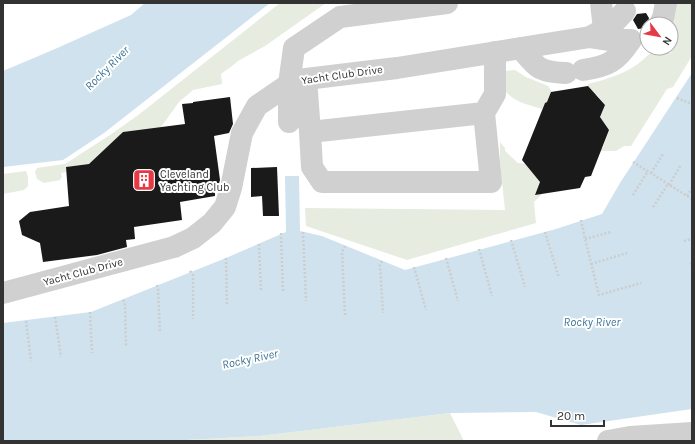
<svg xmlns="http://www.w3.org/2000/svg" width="695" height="444" viewBox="0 0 695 444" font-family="Karla,sans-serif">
	<rect width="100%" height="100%" fill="#fff"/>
	<path fill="#e6ecdf" d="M 280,3 L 326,3 L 265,46 L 238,61 L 232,66 L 221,74 L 222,84 L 193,90 L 179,102 L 161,127 L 89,164 L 66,167 L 66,172 L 61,173 L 62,177 L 60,180 L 44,183 L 37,179 L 35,172 L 37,168 L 65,164 L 110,135 L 137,116 Z
		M 673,3 L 692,3 L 692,56 L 673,87 L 667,89 L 631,146 L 624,146 L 616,151 L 598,151 L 599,148 L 603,148 L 609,130 L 600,117 L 605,105 L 597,95 L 594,95 L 588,86 L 588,84 C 612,78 634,71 651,52 L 671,53 Z
		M 515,70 L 526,77 L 548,86 L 552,92 L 547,102 L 545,103 L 542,109 C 529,105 508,101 503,86 C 502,82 504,75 505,71 Z
		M 500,142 L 505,148 L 505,151 L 518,163 L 525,164 L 540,182 L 542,194 L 534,202 L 536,223 L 407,260 L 306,226 L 305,208 L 505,210 L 500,163 Z
		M 26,171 L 28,177 L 28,186 L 24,190 L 3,194 L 3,174 Z
		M 450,413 L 464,441 L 168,441 L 260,436 Z"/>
	<path fill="#cfe2ee" d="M 145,3 L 270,3 L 104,133 L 63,160 L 3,167 L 3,71 L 55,49 L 131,15 Z
		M 692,73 L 692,409 L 581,425 L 536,412 L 450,413 L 260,436 L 168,441 L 3,441 L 3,323 L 91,312 L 226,258 L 286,232 L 285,176 L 299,176 L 300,231 L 322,236 L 405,270 L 556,229 L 602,214 L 620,183 Z"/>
	<path fill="#1a1a1a" d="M 646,13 L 649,18 L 647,27 L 646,28 L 638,29 L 633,20 L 637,14 Z
		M 588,86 L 605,105 L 600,117 L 609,130 L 591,176 L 585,177 L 580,188 L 535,195 L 540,182 L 522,160 L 545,103 L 547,102 L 551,92 Z
		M 230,97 L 233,124 L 229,133 L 214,136 L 220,180 L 217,190 L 215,191 L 215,196 L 180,202 L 182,220 L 134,227 L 135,239 L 126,240 L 127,247 L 97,255 L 43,262 L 40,243 L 22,235 L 19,221 L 30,212 L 69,206 L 66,167 L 89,164 L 123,132 L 185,124 L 182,104 L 193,103 L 193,102 Z
		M 277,167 L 279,216 L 263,216 L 262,196 L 251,197 L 251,168 Z"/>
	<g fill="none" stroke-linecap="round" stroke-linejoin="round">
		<path stroke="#cdcdcd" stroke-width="2.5" stroke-dasharray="2 2" stroke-linecap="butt" d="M 677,98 L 692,104
			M 633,162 L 692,199
			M 651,173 L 663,154
			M 669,185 L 681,165
			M 633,195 L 648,171
			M 687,196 L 692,188
			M 653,207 L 668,184
			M 581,220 L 585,239 L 599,295 L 641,283
			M 303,232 L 306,301
			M 545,232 L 559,278
			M 281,233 L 283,292
			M 585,239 L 611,232
			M 511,240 L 525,287
			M 684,241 L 692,239
			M 259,244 L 261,291
			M 479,249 L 492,296
			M 226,258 L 227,305
			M 446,258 L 458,301
			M 382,261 L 380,265 L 383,313
			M 591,264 L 627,253
			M 690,264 L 692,263
			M 414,267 L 426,310
			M 190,271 L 193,275 L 193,319
			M 157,285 L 158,289 L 160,333
			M 123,300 L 125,303 L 126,347
			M 90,312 L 92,353
			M 345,315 L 342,252 L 345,246
			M 55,317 L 61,357
			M 26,321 L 31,361
			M 3,363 L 3,364"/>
		<path stroke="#d0d0d0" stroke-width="22" d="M 601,3 L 604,29
			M 625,11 L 612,25 L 590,37 L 610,40 L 631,40
			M 660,24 L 663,18 L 666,3
			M 520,48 C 538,68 538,72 566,73
			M 583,70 C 609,66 616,62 631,40
			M 306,79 L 310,132 L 484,113 L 495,94 L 495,52
			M 289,122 L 289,84 L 294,48 L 340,17 L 447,3
			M 310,132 L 312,167 L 322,182 L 491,182 L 484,113
			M 3,293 L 174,247 L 193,238 L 212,223 L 225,207 L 231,188 L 242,133 L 257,106 L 289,84 L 306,79 L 397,68 L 590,37
			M 608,441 L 630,437 L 692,433"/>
	</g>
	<defs>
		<g id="building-square" transform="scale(1.15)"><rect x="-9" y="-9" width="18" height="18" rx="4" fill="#e63946" stroke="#fff"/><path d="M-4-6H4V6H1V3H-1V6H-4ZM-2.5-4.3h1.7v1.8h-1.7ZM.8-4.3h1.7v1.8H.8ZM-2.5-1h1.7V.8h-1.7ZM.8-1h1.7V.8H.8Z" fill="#fff"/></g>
	</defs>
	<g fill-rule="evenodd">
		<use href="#building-square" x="144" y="180"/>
	</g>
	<g text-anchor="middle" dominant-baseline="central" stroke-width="4" stroke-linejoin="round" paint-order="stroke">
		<g font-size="11" fill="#333" stroke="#fff">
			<text transform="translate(342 75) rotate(-8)">Yacht Club Drive</text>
			<text transform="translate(83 272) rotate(-15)">Yacht Club Drive</text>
		</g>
		<g font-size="11" fill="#333" stroke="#fff" text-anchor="start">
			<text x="160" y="174">Cleveland<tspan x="160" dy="13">Yachting Club</tspan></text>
		</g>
		<g font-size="12" font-style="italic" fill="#3f7597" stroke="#fff">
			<text transform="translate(107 68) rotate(-45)">Rocky River</text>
			<text x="592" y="322">Rocky River</text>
			<text transform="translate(250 359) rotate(-12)">Rocky River</text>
		</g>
	</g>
	<rect width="695" height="444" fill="none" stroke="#333333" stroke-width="8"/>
	<g transform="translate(659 36) rotate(122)"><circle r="19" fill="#ffffff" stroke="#adadad"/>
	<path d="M0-3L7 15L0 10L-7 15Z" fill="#e63946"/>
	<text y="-6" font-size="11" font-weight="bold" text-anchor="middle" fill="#333333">N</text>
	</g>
	<path d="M551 420v6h53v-6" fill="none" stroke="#333333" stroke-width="2"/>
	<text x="557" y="420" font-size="12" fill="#333333" stroke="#ffffff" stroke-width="3" paint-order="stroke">20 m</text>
</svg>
